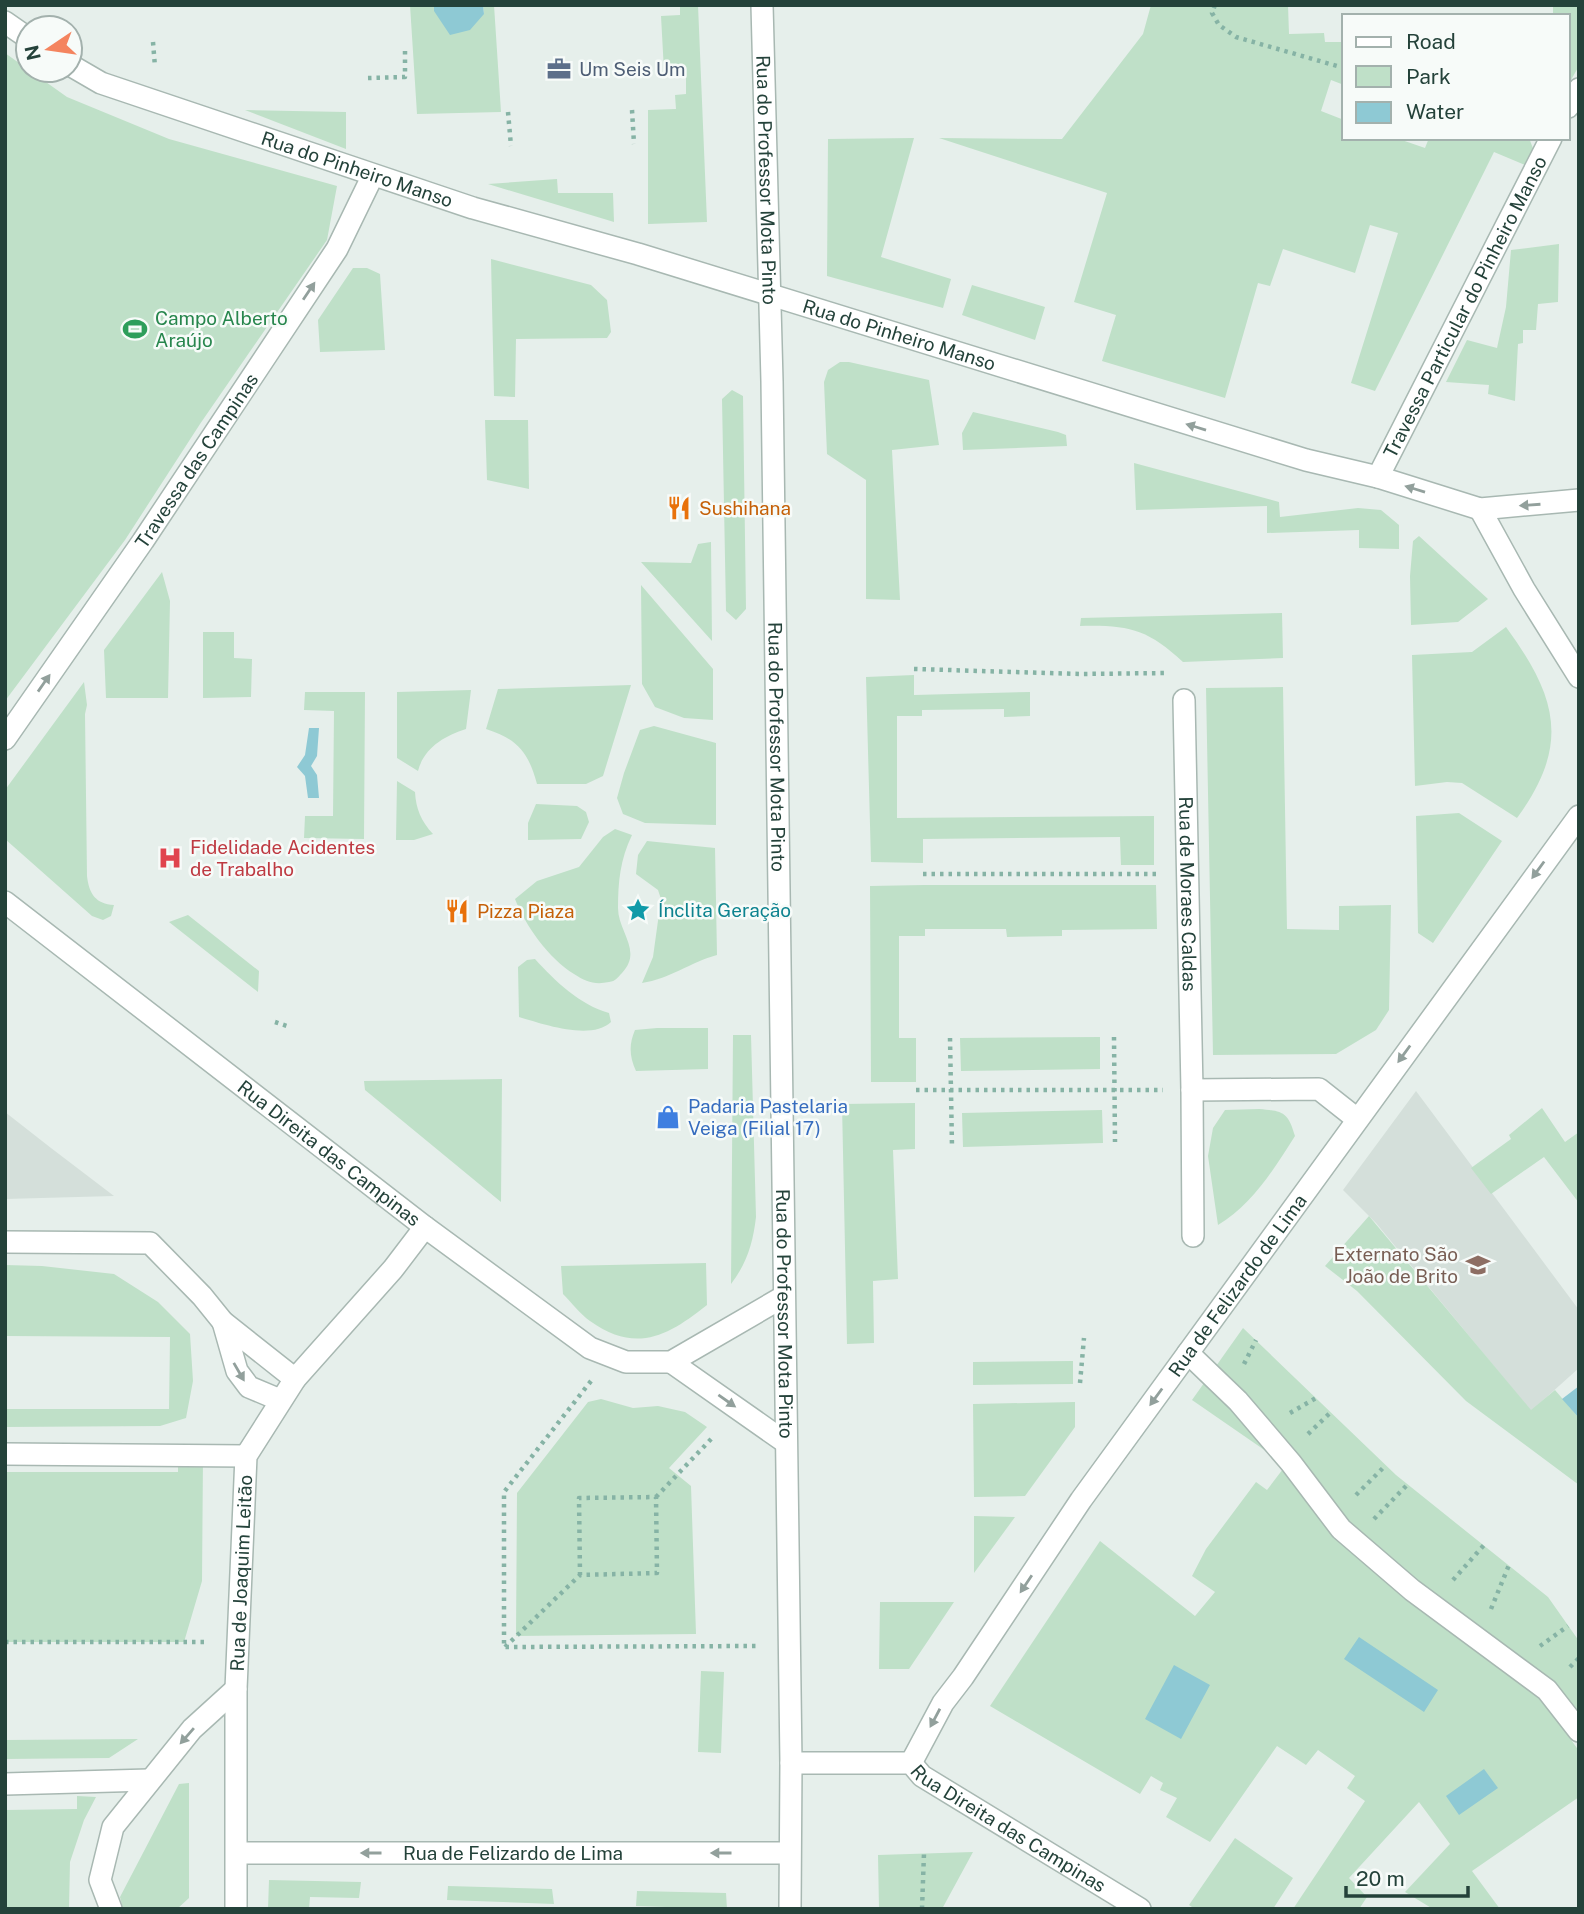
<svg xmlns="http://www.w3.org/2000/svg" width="1584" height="1914" viewBox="0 0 1584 1914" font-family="'Public Sans',sans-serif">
	<rect width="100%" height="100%" fill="#e6efeb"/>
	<path fill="#d4dfda" d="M 1416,1091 L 1579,1310 L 1579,1368 L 1531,1411 L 1376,1223 L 1343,1190 Z
		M 5,1112 L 51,1148 L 114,1196 L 5,1199 Z"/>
	<path fill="#bfe0c8" d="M 410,5 L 434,5 L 434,11 L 484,14 L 483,5 L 494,5 L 501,112 L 417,114 Z
		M 680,5 L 698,5 L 707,222 L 648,224 L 648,110 L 676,109 L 675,95 L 686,94 L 686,70 L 664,71 L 661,16 L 680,15 Z
		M 1151,5 L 1288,5 L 1289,34 L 1324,33 L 1325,42 L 1344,42 L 1344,85 L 1331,80 L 1321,111 L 1344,120 L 1344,138 L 1396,138 L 1425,148 L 1429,138 L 1529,138 L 1534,151 L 1525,165 L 1494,152 L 1375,391 L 1351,383 L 1398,233 L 1370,225 L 1355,273 L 1283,249 L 1270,286 L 1258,283 L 1225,398 L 1102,361 L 1116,315 L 1074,302 L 1107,193 L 939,138 L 1062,139 L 1143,34 Z
		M 1553,5 L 1579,5 L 1579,66 L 1568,85 L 1568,16 L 1553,16 Z
		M 5,53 L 67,97 L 169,139 L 337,186 L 327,240 L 200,424 L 125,540 L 5,701 Z
		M 245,110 L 346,112 L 346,149 Z
		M 914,138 L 881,257 L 951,279 L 943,308 L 827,276 L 828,139 Z
		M 557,179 L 558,193 L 613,193 L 614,222 L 488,184 Z
		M 1559,244 L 1558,302 L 1538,304 L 1536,330 L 1523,330 L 1523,343 L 1518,344 L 1515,401 L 1488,394 L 1489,385 L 1446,382 L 1467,340 L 1497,348 L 1506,307 L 1511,250 Z
		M 491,259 L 591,285 L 607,300 L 611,332 L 607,338 L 516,339 L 515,397 L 494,396 Z
		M 353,268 L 367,268 L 380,274 L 385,350 L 320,352 L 318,320 Z
		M 972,285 L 1045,307 L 1035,340 L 962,315 Z
		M 840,362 L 849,362 L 929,380 L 939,445 L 892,450 L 900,600 L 866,599 L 866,480 L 827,454 L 824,382 L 828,370 Z
		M 732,390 L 743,396 L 746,609 L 736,620 L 726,611 L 722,399 Z
		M 973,412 L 1058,432 L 1066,435 L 1067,446 L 963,450 L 962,433 Z
		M 485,420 L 528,420 L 529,489 L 487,480 Z
		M 1134,463 L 1279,502 L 1280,517 L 1358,508 L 1381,510 L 1399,525 L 1399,549 L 1359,548 L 1359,530 L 1267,533 L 1267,506 L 1136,510 Z
		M 1419,536 L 1488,599 L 1458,622 L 1411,625 L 1410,576 L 1413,541 Z
		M 711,542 L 712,641 L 641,562 L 691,563 L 698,544 Z
		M 162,572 L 170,601 L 168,698 L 106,698 L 104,650 Z
		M 641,585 L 713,669 L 713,720 L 684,718 L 655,707 L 642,684 Z
		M 1282,613 L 1283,658 L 1183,662 C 1147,629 1129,625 1080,626 L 1081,618 Z
		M 1506,627 C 1557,697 1571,744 1517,818 L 1462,783 L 1447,782 L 1415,786 L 1412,655 L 1472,652 Z
		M 203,632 L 234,632 L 234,658 L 252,659 L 251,697 L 203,698 Z
		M 914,675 L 914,695 L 1030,692 L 1030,716 L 1004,717 L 1004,709 L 922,710 L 922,716 L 897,716 L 897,818 L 1154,816 L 1154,865 L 1121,865 L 1120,837 L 923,839 L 923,863 L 871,862 L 866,677 Z
		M 84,682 L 87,705 L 85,714 L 87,876 C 89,894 96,904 114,905 L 111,916 L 103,920 L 92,916 L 5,839 L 5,790 Z
		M 631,685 L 603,776 L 586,784 L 537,784 C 528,751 517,739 486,729 L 498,689 Z
		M 1283,687 L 1287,929 L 1339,930 L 1339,906 L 1391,905 L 1389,1010 L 1376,1030 L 1336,1054 L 1213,1055 L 1206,688 Z
		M 471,690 L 466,729 C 444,736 424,748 418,771 L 397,758 L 397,692 Z
		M 305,692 L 365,692 L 364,839 L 304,838 L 305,816 L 333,816 L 334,711 L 304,710 Z
		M 654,726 L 716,743 L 716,825 L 645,823 L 623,814 L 617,798 L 624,773 L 640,730 Z
		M 397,781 L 415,792 C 416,809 421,821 433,834 L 414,840 L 396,840 Z
		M 536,804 L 577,806 L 586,812 L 589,822 L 581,839 L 528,840 L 528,823 Z
		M 1459,813 L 1502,841 L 1433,943 L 1418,933 L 1416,816 Z
		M 615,829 L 632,835 C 620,860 618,882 618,908 C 618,932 643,951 622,973 C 617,978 616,981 609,982 C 595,985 586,982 574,974 C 549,959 525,925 515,899 L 537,881 L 579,867 L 603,837 Z
		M 647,841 L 715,848 L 717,955 C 691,962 669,979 642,983 L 653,957 L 661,899 L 658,890 L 636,874 L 638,855 Z
		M 924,885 L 1156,885 L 1157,929 L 1062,930 L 1062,936 L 1007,937 L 1006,929 L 925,929 L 925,936 L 899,936 L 899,1038 L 916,1038 L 916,1082 L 871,1082 L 870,886 Z
		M 188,915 L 259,971 L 258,992 L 169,922 Z
		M 535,959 C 555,981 580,1005 609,1013 L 611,1022 C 591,1041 543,1024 519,1017 L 518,967 L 527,960 Z
		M 657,1028 L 708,1028 L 708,1069 L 636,1071 C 629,1056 629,1044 635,1030 Z
		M 733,1035 L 751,1035 L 756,1217 C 753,1243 747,1263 731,1284 Z
		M 1100,1037 L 1100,1069 L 961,1071 L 960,1038 Z
		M 502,1079 L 501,1202 L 365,1090 L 364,1081 Z
		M 915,1103 L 915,1149 L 893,1150 L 898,1279 L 873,1281 L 874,1343 L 847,1344 L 842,1104 Z
		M 1542,1108 L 1565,1142 L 1579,1132 L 1579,1203 L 1544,1157 L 1491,1194 L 1471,1168 L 1511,1139 L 1509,1135 Z
		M 1259,1109 C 1283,1111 1288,1112 1295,1136 C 1274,1169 1252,1205 1218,1225 L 1208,1156 L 1213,1128 L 1225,1110 Z
		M 1102,1110 L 1103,1143 L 963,1147 L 962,1113 Z
		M 1369,1216 L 1531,1410 L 1555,1390 L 1579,1418 L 1579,1485 L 1466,1401 L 1357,1291 L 1325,1266 Z
		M 706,1263 L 707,1305 C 668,1336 636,1354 590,1321 C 580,1314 572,1303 563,1294 L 561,1266 Z
		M 5,1265 L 42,1266 L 114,1274 L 158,1302 L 190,1334 L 193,1381 L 186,1418 L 160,1426 L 5,1427 L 5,1409 L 169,1409 L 170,1337 L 5,1336 Z
		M 1243,1328 L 1396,1475 L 1548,1597 L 1579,1641 L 1579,1714 L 1540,1696 L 1579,1751 L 1579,1797 L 1472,1871 L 1500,1909 L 1433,1909 L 1405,1892 L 1450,1844 L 1419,1802 L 1349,1878 L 1367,1897 L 1359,1909 L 1293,1909 L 1365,1801 L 1347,1788 L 1355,1776 L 1318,1750 L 1306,1765 L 1277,1746 L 1210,1842 L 1166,1817 L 1177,1798 L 1160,1790 L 1163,1783 L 1151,1776 L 1140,1794 L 990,1706 L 1100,1541 L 1195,1616 L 1215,1592 L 1192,1576 L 1206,1549 L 1256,1482 L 1267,1490 L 1286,1465 L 1192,1400 Z
		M 1073,1361 L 1073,1384 L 973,1385 L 973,1362 Z
		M 601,1399 L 633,1408 L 658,1406 L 685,1412 L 707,1427 L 669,1468 L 691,1486 L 696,1634 L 516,1636 L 517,1493 L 588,1402 Z
		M 1075,1402 L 1075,1427 L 1025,1496 L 974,1497 L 973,1404 Z
		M 178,1455 L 203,1456 L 202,1581 L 184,1642 L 5,1642 L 5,1472 L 178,1472 Z
		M 974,1516 L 1015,1517 L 974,1573 Z
		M 880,1602 L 954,1602 L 909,1669 L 879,1669 Z
		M 701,1671 L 724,1672 L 721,1753 L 698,1752 Z
		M 138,1739 L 109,1758 L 5,1759 L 5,1740 Z
		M 189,1783 L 189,1898 L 177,1909 L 123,1909 L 120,1897 L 179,1784 Z
		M 77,1796 L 96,1797 L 84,1820 L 70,1862 L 69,1909 L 5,1909 L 5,1810 L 77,1809 Z
		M 1235,1838 L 1293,1878 L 1273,1909 L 1195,1909 L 1189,1905 Z
		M 973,1852 L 942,1909 L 879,1909 L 878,1855 Z
		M 269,1880 L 361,1882 L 359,1898 L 310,1897 L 309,1909 L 268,1909 Z
		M 448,1886 L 552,1889 L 554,1904 L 447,1900 Z
		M 637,1891 L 726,1893 L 727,1909 L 636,1906 Z"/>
	<path fill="#8ec9d4" d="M 434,5 L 483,5 L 484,14 L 470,30 L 450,35 L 434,11 Z
		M 309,728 L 319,728 L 317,756 L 311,766 L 317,775 L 319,798 L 308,798 L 305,776 L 297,767 L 305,755 Z
		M 1579,1386 L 1579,1418 L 1562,1399 Z
		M 1359,1637 L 1438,1690 L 1424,1712 L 1344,1659 Z
		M 1174,1665 L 1210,1685 L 1181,1739 L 1145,1719 Z
		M 1484,1769 L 1498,1788 L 1459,1815 L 1446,1796 Z"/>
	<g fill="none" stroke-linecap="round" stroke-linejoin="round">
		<g stroke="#a8b8b2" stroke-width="24">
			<path id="pedestrian" d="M 1188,1353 L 1238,1401 L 1291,1463 L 1341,1529 L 1412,1590 L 1547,1690 L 1579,1731"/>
		</g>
		<g stroke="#a8b8b2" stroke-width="24">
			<g id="minor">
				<path d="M 5,22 L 28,38"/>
				<path id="s1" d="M 70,65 L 101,83 L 473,208 L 638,254 L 1306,460 L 1378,477 L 1480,509 L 1579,500"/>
				<path d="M 1568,107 L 1579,89"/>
				<path id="s2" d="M 1378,477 L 1551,138"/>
				<path d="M 1480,509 L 1524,589 L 1579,677"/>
				<path id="s3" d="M 1184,700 L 1192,1090 L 1319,1089 L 1357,1119"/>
				<path id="s4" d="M 5,739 L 143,541 L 337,249 L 373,175"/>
				<path id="s5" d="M 5,902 L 425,1227 L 590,1348 L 626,1362 L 671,1362 L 783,1297"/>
				<path d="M 1192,1090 L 1193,1236"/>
				<path d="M 5,1242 L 150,1243 L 202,1296 L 223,1322 L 295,1379"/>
				<path d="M 223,1322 L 237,1371 L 249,1387 L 280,1400"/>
				<path d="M 671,1362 L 785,1442"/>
				<path d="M 5,1454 L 246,1456"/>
				<path id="s6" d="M 791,1763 L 911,1763 L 922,1776 L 1140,1909"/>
				<path id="s7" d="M 911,1763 L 943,1703 L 963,1677 L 1081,1500 L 1579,816"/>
				<path d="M 5,1784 L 149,1780"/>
				<path id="s8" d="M 238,1853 L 789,1853"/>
				<path d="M 111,1909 L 100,1880 L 113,1827 L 192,1729 L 236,1689"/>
				<path id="s9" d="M 236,1909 L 236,1689 L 246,1456 L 295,1379 L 393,1269 L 425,1227"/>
			</g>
		</g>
		<g stroke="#a8b8b2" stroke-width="24">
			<g id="tertiary">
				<path id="s10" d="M 762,5 L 772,381 L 791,1763 L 790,1909"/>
			</g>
		</g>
		<path stroke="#86b3a5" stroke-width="4.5" stroke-dasharray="3.5 5" stroke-linecap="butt" d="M 1215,5 L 1212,13 L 1219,25 L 1236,37 L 1344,68
			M 153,42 L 155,67
			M 368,78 L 405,77 L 405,46
			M 632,110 L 634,144
			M 508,112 L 511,146
			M 914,669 L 1081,674 L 1167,673
			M 923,874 L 1158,874
			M 275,1022 L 287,1026
			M 1114,1037 L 1115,1142
			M 950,1038 L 952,1147
			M 916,1090 L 1163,1090
			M 1244,1364 L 1256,1340
			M 591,1381 L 504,1492 L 504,1647 L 757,1646
			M 1080,1383 L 1084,1338
			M 1290,1413 L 1316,1398
			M 1308,1434 L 1331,1412
			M 1356,1495 L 1386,1465
			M 656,1497 L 714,1436
			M 1374,1519 L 1408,1484
			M 1453,1580 L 1484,1545
			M 1491,1609 L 1509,1565
			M 5,1642 L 207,1642
			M 1540,1646 L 1568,1626
			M 505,1647 L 580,1575 L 657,1573 L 656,1497 L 579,1498 L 580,1575
			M 1570,1667 L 1579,1658
			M 922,1909 L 924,1853"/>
		<use href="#pedestrian" stroke="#fff" stroke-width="21"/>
		<use href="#minor" stroke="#fff" stroke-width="21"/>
		<use href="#tertiary" stroke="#fff" stroke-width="21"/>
	</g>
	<defs><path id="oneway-solid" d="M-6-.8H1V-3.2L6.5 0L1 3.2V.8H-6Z" transform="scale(1.75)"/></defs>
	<g fill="#92a09c">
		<use href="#oneway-solid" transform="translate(309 291) rotate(-56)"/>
		<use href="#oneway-solid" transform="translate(1196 427) rotate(-163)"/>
		<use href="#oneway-solid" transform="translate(1415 489) rotate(-163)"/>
		<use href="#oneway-solid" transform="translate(1530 505) rotate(176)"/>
		<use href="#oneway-solid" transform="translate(44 683) rotate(-55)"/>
		<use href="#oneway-solid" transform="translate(1538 870) rotate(126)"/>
		<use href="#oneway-solid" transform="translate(1404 1054) rotate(126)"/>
		<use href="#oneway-solid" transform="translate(239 1372) rotate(60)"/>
		<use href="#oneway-solid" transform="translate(1156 1397) rotate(126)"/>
		<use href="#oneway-solid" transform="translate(727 1401) rotate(35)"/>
		<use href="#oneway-solid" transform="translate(1026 1584) rotate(124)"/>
		<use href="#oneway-solid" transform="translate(935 1718) rotate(118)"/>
		<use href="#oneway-solid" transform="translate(187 1736) rotate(131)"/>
		<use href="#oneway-solid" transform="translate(371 1853) rotate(180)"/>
		<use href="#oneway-solid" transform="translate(721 1853) rotate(-180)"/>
	</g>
	<defs>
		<g id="office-bare" transform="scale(1.89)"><path d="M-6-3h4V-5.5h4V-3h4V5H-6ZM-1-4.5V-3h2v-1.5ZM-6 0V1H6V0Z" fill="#5c6f8a" stroke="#f7fbf9" stroke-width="2.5" paint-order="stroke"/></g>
		<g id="stadium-bare" transform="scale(1.89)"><path d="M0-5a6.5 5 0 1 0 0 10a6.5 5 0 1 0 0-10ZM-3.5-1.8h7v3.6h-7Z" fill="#2e9e5b" stroke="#f7fbf9" stroke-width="2.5" paint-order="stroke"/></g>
		<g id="restaurant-bare" transform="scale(1.89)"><path d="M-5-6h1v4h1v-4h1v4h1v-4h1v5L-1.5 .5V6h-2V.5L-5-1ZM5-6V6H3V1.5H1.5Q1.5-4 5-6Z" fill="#e8710a" stroke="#f7fbf9" stroke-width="2.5" paint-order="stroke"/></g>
		<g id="hospital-bare" transform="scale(1.89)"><path d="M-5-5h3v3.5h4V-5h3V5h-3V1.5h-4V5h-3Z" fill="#e0444e" stroke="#f7fbf9" stroke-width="2.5" paint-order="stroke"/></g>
		<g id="sight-bare" transform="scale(1.89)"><path d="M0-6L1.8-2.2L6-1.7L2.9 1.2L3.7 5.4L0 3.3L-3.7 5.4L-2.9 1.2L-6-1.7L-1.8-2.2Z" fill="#0f9aa8" stroke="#f7fbf9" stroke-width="2.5" paint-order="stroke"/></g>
		<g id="shop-bare" transform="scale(1.89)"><path d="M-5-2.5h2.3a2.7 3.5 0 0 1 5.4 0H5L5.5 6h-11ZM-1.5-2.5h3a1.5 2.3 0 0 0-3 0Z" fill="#3f7fe0" stroke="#f7fbf9" stroke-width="2.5" paint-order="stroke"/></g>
		<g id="school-bare" transform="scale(1.89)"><path d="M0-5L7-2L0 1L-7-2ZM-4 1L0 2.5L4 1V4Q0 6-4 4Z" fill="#8d6e63" stroke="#f7fbf9" stroke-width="2.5" paint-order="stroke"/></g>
	</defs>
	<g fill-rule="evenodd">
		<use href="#office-bare" x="559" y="69"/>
		<use href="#stadium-bare" x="135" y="329"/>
		<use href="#restaurant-bare" x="679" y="508"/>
		<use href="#hospital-bare" x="170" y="858"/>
		<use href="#sight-bare" x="638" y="910"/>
		<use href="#restaurant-bare" x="457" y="911"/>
		<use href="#shop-bare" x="668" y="1117"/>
		<use href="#school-bare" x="1478" y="1265"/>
	</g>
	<g text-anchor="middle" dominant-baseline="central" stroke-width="5" stroke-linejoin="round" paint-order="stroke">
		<g font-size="19" fill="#4e5e75" stroke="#f7fbf9" text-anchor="start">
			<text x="579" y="69">Um Seis Um</text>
		</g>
		<g font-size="19" fill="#24423a" stroke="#f7fbf9">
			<text stroke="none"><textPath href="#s1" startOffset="306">Rua do Pinheiro Manso</textPath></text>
			<text stroke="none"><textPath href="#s10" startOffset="175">Rua do Professor Mota Pinto</textPath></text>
			<text stroke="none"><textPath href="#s2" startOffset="191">Travessa Particular do Pinheiro Manso</textPath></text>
			<text stroke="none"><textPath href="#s1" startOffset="873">Rua do Pinheiro Manso</textPath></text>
			<text stroke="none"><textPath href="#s4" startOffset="338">Travessa das Campinas</textPath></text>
			<text stroke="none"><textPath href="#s10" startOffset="742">Rua do Professor Mota Pinto</textPath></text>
			<text stroke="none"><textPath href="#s3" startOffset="194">Rua de Moraes Caldas</textPath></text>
			<text stroke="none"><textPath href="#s5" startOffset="410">Rua Direita das Campinas</textPath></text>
			<text stroke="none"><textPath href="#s7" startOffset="579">Rua de Felizardo de Lima</textPath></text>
			<text stroke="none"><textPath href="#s10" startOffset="1309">Rua do Professor Mota Pinto</textPath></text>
			<text stroke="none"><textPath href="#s9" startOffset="336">Rua de Joaquim Leitão</textPath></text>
			<text stroke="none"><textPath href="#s6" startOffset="238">Rua Direita das Campinas</textPath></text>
			<text stroke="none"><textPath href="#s8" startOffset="275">Rua de Felizardo de Lima</textPath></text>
		</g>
		<g font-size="19" fill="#27864d" stroke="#f7fbf9" text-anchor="start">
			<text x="155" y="318">Campo Alberto<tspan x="155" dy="22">Araújo</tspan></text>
		</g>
		<g font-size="19" fill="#c56008" stroke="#f7fbf9" text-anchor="start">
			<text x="699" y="508">Sushihana</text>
			<text x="477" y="911">Pizza Piaza</text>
		</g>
		<g font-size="19" fill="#be3a42" stroke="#f7fbf9" text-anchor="start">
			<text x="190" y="847">Fidelidade Acidentes<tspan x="190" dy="22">de Trabalho</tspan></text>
		</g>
		<g font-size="19" fill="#0d838f" stroke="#f7fbf9" text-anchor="start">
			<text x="658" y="910">Ínclita Geração</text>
		</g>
		<g font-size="19" fill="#366cbe" stroke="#f7fbf9" text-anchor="start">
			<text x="688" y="1106">Padaria Pastelaria<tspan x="688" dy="22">Veiga (Filial 17)</tspan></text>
		</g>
		<g font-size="19" fill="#785e54" stroke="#f7fbf9" text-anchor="end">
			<text x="1458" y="1254">Externato São<tspan x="1458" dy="22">João de Brito</tspan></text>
		</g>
	</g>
	<rect width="1584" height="1914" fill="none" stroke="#24423a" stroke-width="14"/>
	<rect x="1342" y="14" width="228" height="126" fill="#f7fbf9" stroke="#a3b1ad" stroke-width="2"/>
	<rect x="1356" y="37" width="35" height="10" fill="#ffffff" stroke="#a3b1ad" stroke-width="2"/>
	<text x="1406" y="49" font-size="21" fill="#24423a">Road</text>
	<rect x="1356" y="66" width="35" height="21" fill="#bfe0c8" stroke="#a3b1ad" stroke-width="2"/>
	<text x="1406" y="84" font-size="21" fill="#24423a">Park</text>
	<rect x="1356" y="102" width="35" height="21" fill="#8ec9d4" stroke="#a3b1ad" stroke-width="2"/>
	<text x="1406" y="119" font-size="21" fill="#24423a">Water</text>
	<g transform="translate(49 49) rotate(257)"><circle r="33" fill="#f7fbf9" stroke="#a3b1ad" stroke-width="2"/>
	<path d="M0-5L12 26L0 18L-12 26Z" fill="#f4845f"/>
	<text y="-10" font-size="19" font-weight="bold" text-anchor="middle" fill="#24423a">N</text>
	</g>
	<path d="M1346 1886v10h122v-10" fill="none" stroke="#24423a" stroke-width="3.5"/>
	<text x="1356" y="1886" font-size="21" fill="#24423a" stroke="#f7fbf9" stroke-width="5" paint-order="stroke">20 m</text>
</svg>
